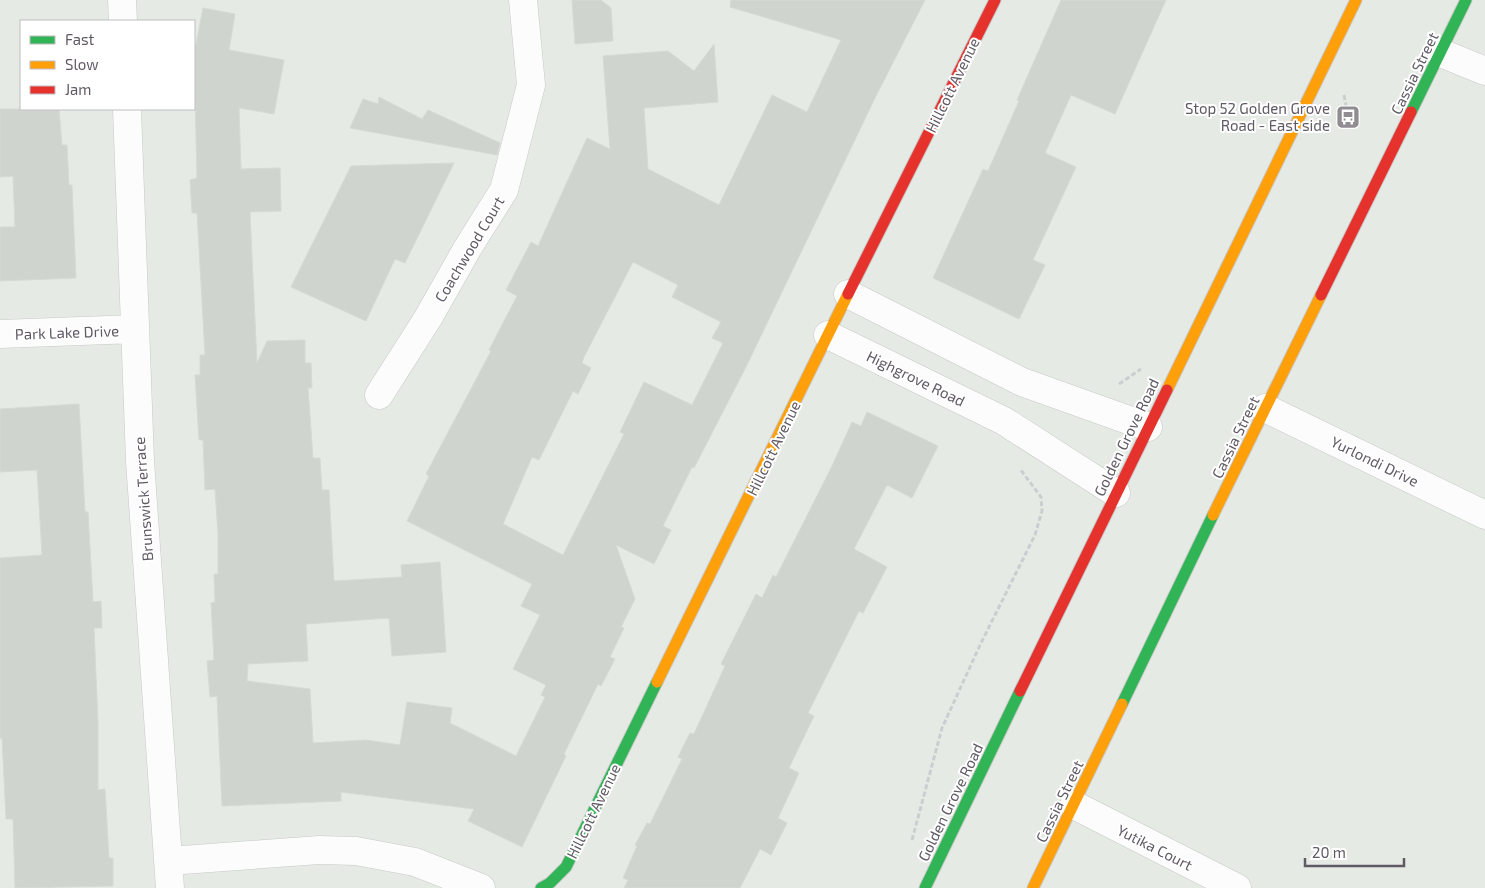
<svg xmlns="http://www.w3.org/2000/svg" width="1485" height="888" viewBox="0 0 1485 888" font-family="'Exo 2',sans-serif">
	<rect width="100%" height="100%" fill="#e5ebe4"/>
	<path fill="#d0d4cf" stroke="#d4dad4" fill-rule="evenodd" d="M 572,0 L 601,0 L 611,8 L 613,41 L 575,44 Z
		M 731,0 L 925,0 L 875,98 L 747,365 L 694,468 L 692,467 L 663,526 L 671,530 L 654,564 L 616,545 L 635,599 L 621,627 L 624,628 L 610,657 L 615,659 L 601,686 L 598,684 L 564,754 L 566,756 L 522,847 L 468,821 L 474,809 L 341,792 L 341,801 L 222,806 L 217,696 L 210,697 L 207,661 L 214,660 L 211,603 L 215,602 L 214,574 L 218,574 L 218,534 L 215,489 L 205,490 L 203,440 L 199,440 L 195,375 L 200,375 L 200,355 L 205,355 L 197,213 L 192,213 L 190,180 L 197,178 L 194,55 L 203,8 L 235,14 L 229,50 L 284,60 L 274,114 L 239,108 L 241,169 L 280,168 L 281,211 L 250,212 L 257,363 L 267,341 L 305,340 L 305,363 L 311,363 L 312,388 L 308,388 L 313,458 L 320,458 L 322,490 L 329,490 L 334,581 L 402,577 L 401,565 L 440,562 L 446,652 L 392,656 L 389,618 L 306,624 L 308,661 L 248,664 L 247,681 L 310,689 L 313,743 L 366,740 L 400,745 L 407,702 L 452,708 L 450,723 L 516,756 L 545,697 L 541,695 L 546,685 L 513,669 L 540,615 L 521,606 L 532,584 L 407,521 L 429,476 L 426,474 L 491,351 L 489,350 L 517,296 L 506,290 L 531,242 L 538,246 L 587,138 L 610,149 L 603,56 L 668,51 L 694,71 L 714,44 L 718,102 L 644,108 L 648,169 L 719,205 L 772,95 L 807,112 L 841,40 L 730,7 ZM 633,262 L 678,285 L 672,297 L 721,322 L 712,338 L 723,343 L 692,405 L 644,382 L 620,432 L 624,434 L 563,555 L 503,524 L 532,457 L 539,460 L 573,391 L 578,394 L 591,368 L 582,363 L 584,357 Z
		M 1061,0 L 1166,0 L 1115,114 L 1071,95 L 1045,153 L 1076,167 L 1033,260 L 1045,265 L 1019,319 L 933,278 L 983,169 L 988,171 L 1019,101 L 1017,100 Z
		M 379,97 L 422,119 L 428,110 L 500,143 L 497,155 L 350,128 L 363,99 L 378,104 Z
		M 0,109 L 59,109 L 62,145 L 67,145 L 69,185 L 72,185 L 76,278 L 0,281 L 0,227 L 15,227 L 13,176 L 0,177 Z
		M 454,163 L 405,263 L 395,259 L 366,321 L 291,287 L 351,166 Z
		M 79,404 L 85,512 L 88,512 L 93,602 L 101,601 L 102,628 L 94,628 L 98,723 L 98,790 L 105,789 L 109,858 L 113,858 L 113,886 L 15,888 L 13,819 L 6,819 L 2,738 L 0,738 L 0,558 L 42,555 L 37,470 L 0,472 L 0,409 Z
		M 867,412 L 938,446 L 912,498 L 887,485 L 854,549 L 887,567 L 863,613 L 859,611 L 808,713 L 814,716 L 789,768 L 799,773 L 778,818 L 787,823 L 771,855 L 760,849 L 740,888 L 624,888 L 628,880 L 623,878 L 637,846 L 635,845 L 647,823 L 650,824 L 682,759 L 678,757 L 690,733 L 694,734 L 725,666 L 721,664 L 756,594 L 762,598 L 773,575 L 776,577 L 832,466 L 852,422 L 861,426 Z"/>
	<g fill="none" stroke-linecap="round" stroke-linejoin="round">
		<g stroke="#c7c8c8" stroke-width="29">
			<path id="street" d="M 122,0 L 123,21
				M 1441,53 L 1485,71
				M 127,109 L 140,461 L 170,888
				M 848,294 L 1022,382 L 1148,427
				M 0,334 L 135,329
				M 828,335 L 1004,421 L 1116,493
				M 379,395 L 428,318 L 467,249 L 504,190 L 531,85 L 523,0
				M 1265,408 L 1485,515
				M 1074,805 L 1237,888
				M 169,861 L 319,850 L 356,851 L 415,862 L 481,888"/>
		</g>
		<g stroke="#c7c7c8" stroke-width="13">
			<path id="fast" d="M 1411,112 L 1466,0
				M 1122,704 L 1213,515
				M 541,888 L 550,883 L 566,867 L 657,682
				M 925,888 L 1020,691"/>
		</g>
		<g stroke="#c7c7c8" stroke-width="13">
			<path id="slow" d="M 1167,390 L 1356,0
				M 1213,515 L 1321,295
				M 657,682 L 848,294
				M 1033,888 L 1122,704"/>
		</g>
		<g stroke="#c7c7c8" stroke-width="13">
			<path id="jam" d="M 848,294 L 995,0
				M 1321,295 L 1411,112
				M 1020,691 L 1167,390"/>
		</g>
		<path stroke="#cbced1" stroke-width="3" stroke-dasharray="5 2.5" stroke-linecap="butt" d="M 1344,95 L 1348,117
			M 1119,384 L 1141,369
			M 912,840 L 942,728 L 981,643 L 1035,535 L 1042,511 L 1041,497 L 1020,469"/>
		<use href="#street" stroke="#fbfcfb" stroke-width="28"/>
		<use href="#fast" stroke="#30b455" stroke-width="11"/>
		<use href="#slow" stroke="#ff9f0a" stroke-width="11"/>
		<use href="#jam" stroke="#e5322d" stroke-width="11"/>
	</g>
	<defs>
		<g id="bus-square" transform="scale(1.25)"><rect x="-9" y="-9" width="18" height="18" rx="4" fill="#8f8d91" stroke="#fff"/><path d="M-5-6H5V4H4V6H2V4H-2V6H-4V4H-5ZM-3.5-4V0h7V-4ZM-3.5 1.2v1.5H-2V1.2ZM2 1.2v1.5H3.5V1.2Z" fill="#fff"/></g>
	</defs>
	<g fill-rule="evenodd">
		<use href="#bus-square" x="1348" y="117"/>
	</g>
	<g text-anchor="middle" dominant-baseline="central" stroke-width="4" stroke-linejoin="round" paint-order="stroke">
		<g font-size="15" fill="#605a64" stroke="#fff">
			<text transform="translate(1414 73) rotate(-64)">Cassia Street</text>
			<text transform="translate(952 85) rotate(-64)">Hillcott Avenue</text>
			<text transform="translate(469 249) rotate(-59)">Coachwood Court</text>
			<text transform="translate(67 332) rotate(-2)">Park Lake Drive</text>
			<text transform="translate(916 378) rotate(26)">Highgrove Road</text>
			<text transform="translate(1126 437) rotate(-64)">Golden Grove Road</text>
			<text transform="translate(1235 437) rotate(-64)">Cassia Street</text>
			<text transform="translate(773 448) rotate(-64)">Hillcott Avenue</text>
			<text transform="translate(1375 461) rotate(26)">Yurlondi Drive</text>
			<text transform="translate(143 499) rotate(-94)">Brunswick Terrace</text>
			<text transform="translate(1059 801) rotate(-64)">Cassia Street</text>
			<text transform="translate(950 802) rotate(-64)">Golden Grove Road</text>
			<text transform="translate(593 811) rotate(-64)">Hillcott Avenue</text>
			<text transform="translate(1155 847) rotate(27)">Yutika Court</text>
		</g>
		<g font-size="15" fill="#605a64" stroke="#fff" text-anchor="end">
			<text x="1330" y="108">Stop 52 Golden Grove<tspan x="1330" dy="17">Road - East side</tspan></text>
		</g>
	</g>
	<rect x="20" y="20" width="175" height="90" fill="#ffffff" stroke="#bfbdc1"/>
	<rect x="30" y="36" width="25" height="8" fill="#30b455" stroke="#bfbdc1"/>
	<text x="65" y="45" font-size="15" fill="#605a64">Fast</text>
	<rect x="30" y="61" width="25" height="8" fill="#ff9f0a" stroke="#bfbdc1"/>
	<text x="65" y="70" font-size="15" fill="#605a64">Slow</text>
	<rect x="30" y="86" width="25" height="8" fill="#e5322d" stroke="#bfbdc1"/>
	<text x="65" y="95" font-size="15" fill="#605a64">Jam</text>
	<path d="M1305 858v8h99v-8" fill="none" stroke="#605a64" stroke-width="2.5"/>
	<text x="1312" y="858" font-size="15" fill="#605a64" stroke="#ffffff" stroke-width="4" paint-order="stroke">20 m</text>
</svg>
